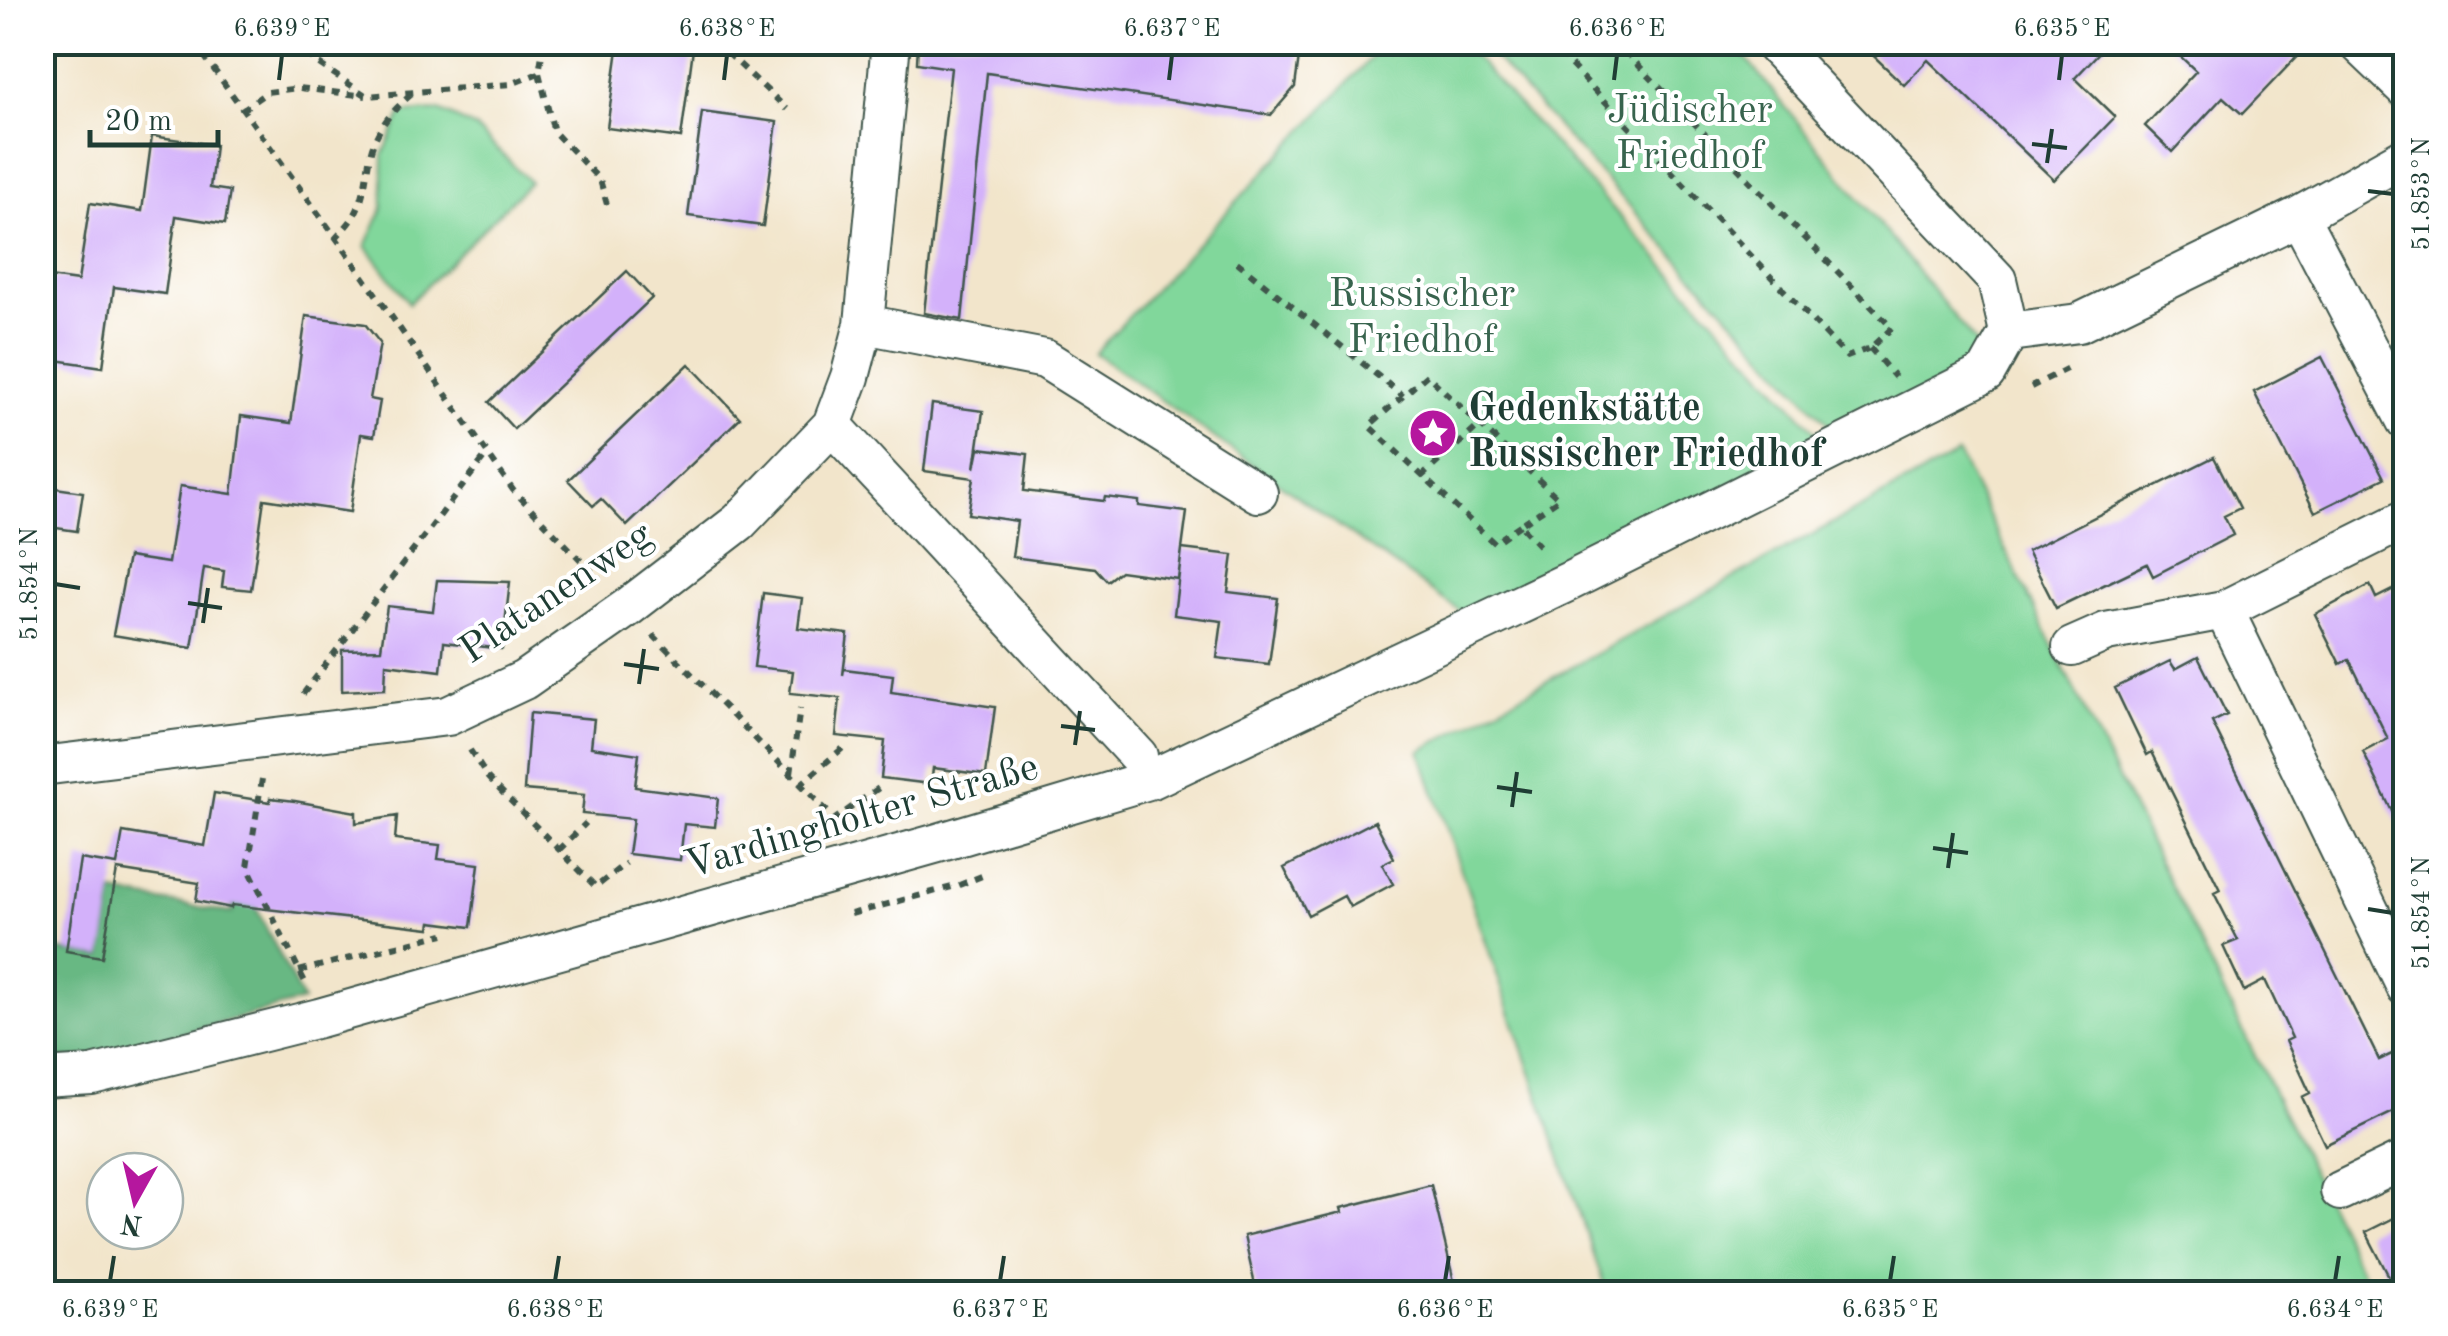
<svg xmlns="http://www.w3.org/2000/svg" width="2448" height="1336" viewBox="0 0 2448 1336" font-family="'Old Standard TT',serif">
	<rect width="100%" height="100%" fill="#fff"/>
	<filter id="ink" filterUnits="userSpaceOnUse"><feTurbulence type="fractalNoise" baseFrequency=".01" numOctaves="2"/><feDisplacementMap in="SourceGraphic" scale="20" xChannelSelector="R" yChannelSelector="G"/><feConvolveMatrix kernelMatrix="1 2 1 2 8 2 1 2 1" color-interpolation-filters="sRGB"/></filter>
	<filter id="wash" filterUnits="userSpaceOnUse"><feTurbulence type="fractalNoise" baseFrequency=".0048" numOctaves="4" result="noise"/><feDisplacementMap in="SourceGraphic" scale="40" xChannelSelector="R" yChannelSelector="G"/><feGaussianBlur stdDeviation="2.25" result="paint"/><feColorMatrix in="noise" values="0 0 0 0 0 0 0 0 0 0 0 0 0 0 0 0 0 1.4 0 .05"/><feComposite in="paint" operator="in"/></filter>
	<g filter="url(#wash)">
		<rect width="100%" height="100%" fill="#f2e5cb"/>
		<path fill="#81d79b" stroke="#508a68" stroke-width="2.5" d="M 1385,43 L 1462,43 L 1831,448 L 1475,622 L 1095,353 Z
			M 1481,43 L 1734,43 L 1998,371 L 1842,439 Z
			M 439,111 L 476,128 L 530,182 L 409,303 L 366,246 L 383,208 L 383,155 L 402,113 Z
			M 1958,454 L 2372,1293 L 1607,1293 L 1420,751 Z"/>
		<path fill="#68b883" stroke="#447a5c" stroke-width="2.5" d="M 239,874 L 303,1001 L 88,1059 L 43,1059 L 42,948 L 102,957 L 113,893 L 232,913 Z"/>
		<g id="blocks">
			<path fill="#d3b1fa" d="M 619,42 L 694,42 L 681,138 L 607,128 Z
				M 918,42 L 1301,42 L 1295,87 L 1271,115 L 987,73 L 962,320 L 924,313 L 951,68 L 917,63 Z
				M 1859,42 L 2109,42 L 2075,78 L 2115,117 L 2054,180 L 1928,60 L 1904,85 Z
				M 2165,42 L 2311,42 L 2242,114 L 2223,97 L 2172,152 L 2145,126 L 2196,71 Z
				M 702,112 L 777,122 L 763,226 L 688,216 Z
				M 152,136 L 215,145 L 210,188 L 230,191 L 225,224 L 176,216 L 165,294 L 114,287 L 103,367 L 42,358 L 42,276 L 78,281 L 90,203 L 142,211 Z
				M 627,271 L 652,298 L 514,429 L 489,402 Z
				M 306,316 L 365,324 L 380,343 L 370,399 L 380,401 L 374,436 L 361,434 L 350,512 L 264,499 L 251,590 L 222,587 L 224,571 L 204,568 L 192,648 L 113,635 L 128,557 L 168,563 L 180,486 L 232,494 L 241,416 L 291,423 Z
				M 2322,357 L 2384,478 L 2315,512 L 2254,392 Z
				M 689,364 L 740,418 L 627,526 L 601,499 L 593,506 L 568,480 Z
				M 932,404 L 983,411 L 975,468 L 979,448 L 1028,454 L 1024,491 L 1104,501 L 1105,497 L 1139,501 L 1139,506 L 1187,512 L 1178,579 L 1120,571 L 1107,581 L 1095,568 L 1012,557 L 1017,521 L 968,514 L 974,478 L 924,471 Z
				M 2214,457 L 2240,508 L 2224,516 L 2233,535 L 2153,576 L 2147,564 L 2056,608 L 2027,551 Z
				M 42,486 L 83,492 L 77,531 L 42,526 Z
				M 1182,549 L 1233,555 L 1228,592 L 1278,598 L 1269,664 L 1217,658 L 1222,621 L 1174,615 Z
				M 437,580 L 510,582 L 502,649 L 444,642 L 441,671 L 386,664 L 385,689 L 342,691 L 342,650 L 381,649 L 387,606 L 433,611 Z
				M 2406,583 L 2406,840 L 2363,752 L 2388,739 L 2349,659 L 2340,664 L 2315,614 L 2370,585 L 2376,598 Z
				M 763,593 L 802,598 L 798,628 L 848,634 L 843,675 L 844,669 L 893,675 L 891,692 L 995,707 L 986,775 L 933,768 L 931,784 L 881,778 L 885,741 L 836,736 L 840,698 L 790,693 L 793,671 L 754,667 Z
				M 2198,657 L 2227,715 L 2212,722 L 2379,1060 L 2392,1054 L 2406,1082 L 2406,1106 L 2325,1145 L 2302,1097 L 2310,1093 L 2286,1041 L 2292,1038 L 2265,980 L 2244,991 L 2223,946 L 2238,940 L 2214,893 L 2220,890 L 2152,752 L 2147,755 L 2115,688 L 2170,661 L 2175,669 Z
				M 530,713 L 594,719 L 591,747 L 639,754 L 635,787 L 718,798 L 715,827 L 684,824 L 680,860 L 628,854 L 633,819 L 582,814 L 584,795 L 524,790 Z
				M 214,793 L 270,802 L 270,798 L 295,801 L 356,812 L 356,823 L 397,816 L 395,840 L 440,845 L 438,859 L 479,864 L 471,927 L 431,922 L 430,928 L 232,905 L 231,908 L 196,901 L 199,883 L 117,870 L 102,957 L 66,951 L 80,859 L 117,865 L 123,832 L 205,846 Z
				M 1375,821 L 1394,858 L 1382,864 L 1393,884 L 1350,907 L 1344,896 L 1308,915 L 1284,868 Z
				M 1431,1185 L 1457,1294 L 1257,1294 L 1244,1236 L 1342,1212 L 1341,1208 Z
				M 2406,1212 L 2406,1294 L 2398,1294 L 2366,1232 Z"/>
		</g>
	</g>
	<g filter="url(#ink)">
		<use href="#blocks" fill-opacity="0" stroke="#3f564b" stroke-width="2.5"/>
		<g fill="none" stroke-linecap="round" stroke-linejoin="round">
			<g stroke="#3f564b" stroke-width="42">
				<path id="minor" d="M 1772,42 L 1997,280 L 2009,332
					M 2357,42 L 2406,89
					M 2299,216 L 2406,421
					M 864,324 L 1045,359 L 1258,493
					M 2009,332 L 2079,323 L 2299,216 L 2406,156
					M 832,425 L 1138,756
					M 2224,610 L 2406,987
					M 2072,647 L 2106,632 L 2224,610 L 2406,519
					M 42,766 L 448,716 L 524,680 L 627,608 L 739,522 L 832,425 L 850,377 L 864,324 L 891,42
					M 42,1078 L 92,1075 L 319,1018 L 938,843 L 1152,779 L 1570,581 L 1986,373 L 2009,332
					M 2340,1191 L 2406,1159"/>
			</g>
			<path stroke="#3f564b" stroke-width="6" stroke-dasharray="8 8" stroke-linecap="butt" d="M 194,42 L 347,253 L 513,490 L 599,579
				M 296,42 L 316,62 L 367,96 L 511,84 L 539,73
				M 544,42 L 539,73 L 554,132 L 600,180 L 608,208
				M 716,42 L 787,109
				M 1549,42 L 1847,357 L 1870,348 L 1892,328 L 1616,42
				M 242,110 L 267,92 L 299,88 L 366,96
				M 335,239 C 342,231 350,223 355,214 C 366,194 366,172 371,151 C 378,126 394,109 413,93
				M 1237,262 L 1403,396
				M 1870,348 L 1895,377
				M 2031,387 L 2070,367
				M 1421,477 L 1481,424
				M 1520,525 L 1494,543 L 1369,426 L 1427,375 L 1559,499 L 1520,525 L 1544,551
				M 653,635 L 835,819 L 883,785
				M 303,694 L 488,453
				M 470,750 L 488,778 L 596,887 L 626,863
				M 791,773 L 800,708
				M 262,779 L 248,867 L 305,982
				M 800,785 L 844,747
				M 559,850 L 586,823
				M 851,914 L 959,885 L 987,874
				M 299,971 L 444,934"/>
			<use href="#minor" stroke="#fff" stroke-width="38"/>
		</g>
	</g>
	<path fill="none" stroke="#1f3d34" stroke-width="4" d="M 279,80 L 282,55M 724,80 L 727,55M 1169,80 L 1172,55M 1614,80 L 1617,55M 2059,80 L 2062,55M 2032,144 L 2067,148M 2047,163 L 2052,129M 2368,191 L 2393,194M 55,584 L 80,588M 188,603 L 222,608M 203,623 L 208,588M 624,664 L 659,669M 639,684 L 644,649M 1061,726 L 1095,730M 1075,745 L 1080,711M 1497,787 L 1532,792M 1512,807 L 1517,772M 1933,848 L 1968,853M 1948,868 L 1953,833M 2368,909 L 2393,913M 110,1281 L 114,1256M 555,1281 L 559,1256M 1000,1281 L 1004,1256M 1445,1281 L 1449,1256M 1890,1281 L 1894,1256M 2335,1281 L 2339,1256"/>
	<defs>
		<g id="sight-disc" transform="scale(2.5)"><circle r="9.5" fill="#b5179e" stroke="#fff"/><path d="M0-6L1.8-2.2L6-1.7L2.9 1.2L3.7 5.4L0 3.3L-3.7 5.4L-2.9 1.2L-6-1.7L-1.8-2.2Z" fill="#fff"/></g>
	</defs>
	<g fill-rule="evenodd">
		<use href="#sight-disc" x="1433" y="433"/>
	</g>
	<g text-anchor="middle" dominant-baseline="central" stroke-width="8" stroke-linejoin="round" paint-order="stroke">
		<g font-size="40" fill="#38644e" stroke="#fff">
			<text x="1690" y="112">Jüdischer<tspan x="1690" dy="46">Friedhof</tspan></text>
			<text x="1422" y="296">Russischer<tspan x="1422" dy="46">Friedhof</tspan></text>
		</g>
		<g font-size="40" font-weight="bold" fill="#1f3d34" stroke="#fff" text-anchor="start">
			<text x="1468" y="410">Gedenkstätte<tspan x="1468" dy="46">Russischer Friedhof</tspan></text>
		</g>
		<g font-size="40" fill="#1f3d34" stroke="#fff">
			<text transform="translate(557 594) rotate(-34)">Platanenweg</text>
			<text transform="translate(862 818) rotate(-16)">Vardingholter Straße</text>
		</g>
	</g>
	<rect width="2448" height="1336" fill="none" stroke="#fff" stroke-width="110"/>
	<g transform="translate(135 1201) rotate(188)"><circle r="48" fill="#ffffff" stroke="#a5b1ae" stroke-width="2.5"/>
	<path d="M0-8L18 38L0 25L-18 38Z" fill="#b5179e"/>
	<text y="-15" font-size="28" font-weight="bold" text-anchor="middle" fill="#1f3d34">N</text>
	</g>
	<path d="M90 130v15h128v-15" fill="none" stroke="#1f3d34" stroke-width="5"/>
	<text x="105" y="130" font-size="30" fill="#1f3d34" stroke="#ffffff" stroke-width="8" paint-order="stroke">20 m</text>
	<rect x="55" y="55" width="2338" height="1226" fill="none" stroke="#1f3d34" stroke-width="4"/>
	<g font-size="25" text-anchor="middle" fill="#1f3d34">
		<text x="282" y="36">6.639°E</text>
		<text x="727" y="36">6.638°E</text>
		<text x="1172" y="36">6.637°E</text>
		<text x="1617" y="36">6.636°E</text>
		<text x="2062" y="36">6.635°E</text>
		<text transform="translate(2420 194) rotate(-90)" y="9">51.853°N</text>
		<text transform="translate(28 584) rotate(-90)" y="9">51.854°N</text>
		<text transform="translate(2420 913) rotate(-90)" y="9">51.854°N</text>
		<text x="110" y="1317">6.639°E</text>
		<text x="555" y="1317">6.638°E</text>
		<text x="1000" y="1317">6.637°E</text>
		<text x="1445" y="1317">6.636°E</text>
		<text x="1890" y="1317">6.635°E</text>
		<text x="2335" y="1317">6.634°E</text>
	</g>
</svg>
